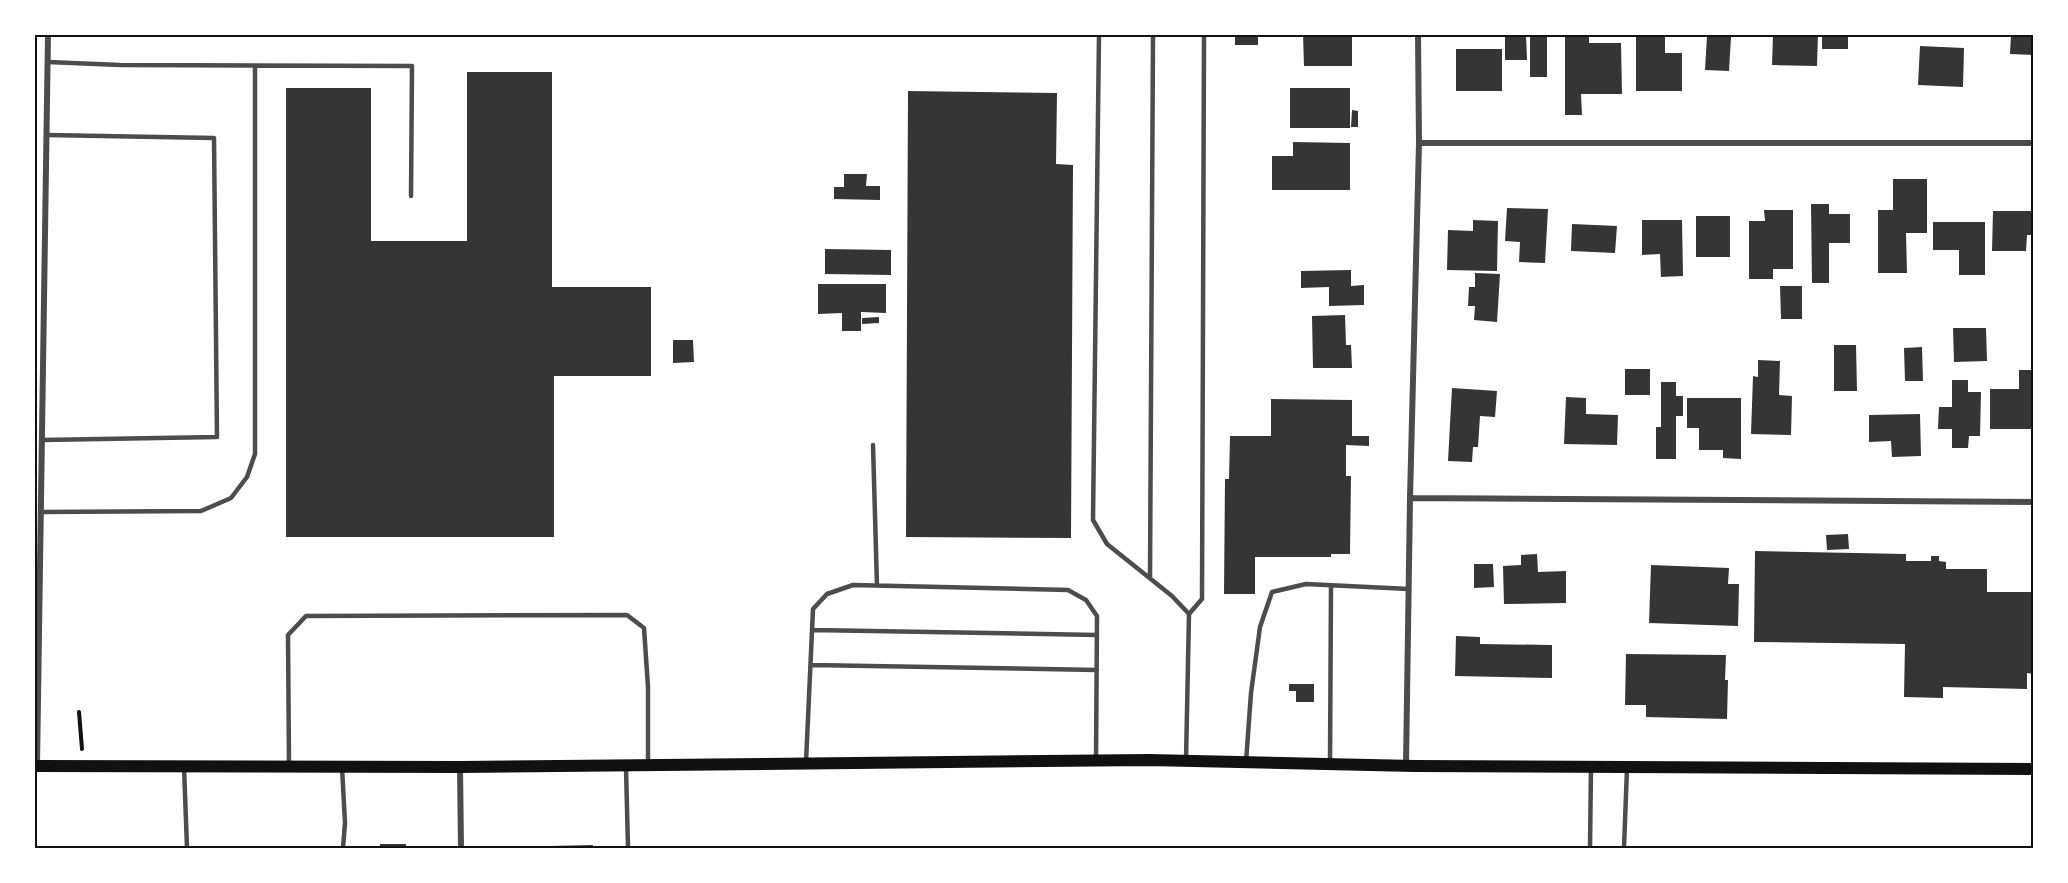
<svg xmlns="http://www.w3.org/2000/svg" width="2068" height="883" viewBox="0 0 2068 883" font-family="'Sofia Sans Condensed',sans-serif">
	<rect width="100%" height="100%" fill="#fff"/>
	<path fill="#353535" d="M 1235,34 L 1258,34 L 1258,45 L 1235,45 Z
		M 1303,34 L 1352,34 L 1352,66 L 1304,66 Z
		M 1505,34 L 1526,34 L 1527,60 L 1505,60 Z
		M 1530,34 L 1547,34 L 1547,77 L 1530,77 Z
		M 1565,34 L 1589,34 L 1589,43 L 1621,43 L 1622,94 L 1581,94 L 1582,115 L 1565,115 Z
		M 1636,34 L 1665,34 L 1665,53 L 1682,53 L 1682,91 L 1636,91 Z
		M 1773,34 L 1818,34 L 1817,66 L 1772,65 Z
		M 1822,34 L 1848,34 L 1848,49 L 1822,49 Z
		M 2011,35 L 2034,35 L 2034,55 L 2010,54 Z
		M 1707,36 L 1731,37 L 1729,71 L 1705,70 Z
		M 1920,46 L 1964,48 L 1963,87 L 1918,85 Z
		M 1456,49 L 1502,49 L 1502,91 L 1456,91 Z
		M 467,72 L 552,72 L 552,287 L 651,287 L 651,376 L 554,376 L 554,537 L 286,537 L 286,88 L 371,88 L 371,241 L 467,241 Z
		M 1290,88 L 1350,88 L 1350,128 L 1290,128 Z
		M 908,91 L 1057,93 L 1056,164 L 1073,165 L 1071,538 L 906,537 Z
		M 1352,110 L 1358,111 L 1358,127 L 1351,127 Z
		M 1293,142 L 1350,143 L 1350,190 L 1272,190 L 1272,156 L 1293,156 Z
		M 844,174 L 867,174 L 866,186 L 880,186 L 880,200 L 834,199 L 834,187 L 844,187 Z
		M 1893,179 L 1927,179 L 1927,233 L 1906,233 L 1907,273 L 1878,273 L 1878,210 L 1893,210 Z
		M 1811,204 L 1829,204 L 1829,214 L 1850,214 L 1850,243 L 1829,243 L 1829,283 L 1812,283 Z
		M 1507,208 L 1548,209 L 1545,263 L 1519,262 L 1520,242 L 1505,241 Z
		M 1764,210 L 1793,210 L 1793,269 L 1773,269 L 1773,279 L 1749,279 L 1749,221 L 1765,221 Z
		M 1993,211 L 2034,211 L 2034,235 L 2027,235 L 2026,251 L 1992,251 Z
		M 1696,216 L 1730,216 L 1730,257 L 1696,257 Z
		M 1473,220 L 1498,221 L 1497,271 L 1447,270 L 1448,230 L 1473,231 Z
		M 1642,220 L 1682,220 L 1683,276 L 1661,277 L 1660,254 L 1642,255 Z
		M 1933,222 L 1985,222 L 1985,275 L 1959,275 L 1959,250 L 1933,250 Z
		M 1572,224 L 1617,226 L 1615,253 L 1571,251 Z
		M 825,249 L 891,250 L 891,275 L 825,274 Z
		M 1351,270 L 1351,286 L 1364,285 L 1364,305 L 1329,306 L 1329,287 L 1301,288 L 1301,271 Z
		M 1475,273 L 1500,274 L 1497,322 L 1474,320 L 1475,306 L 1468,306 L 1469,287 L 1475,287 Z
		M 818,284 L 886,284 L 886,313 L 861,312 L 861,331 L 842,331 L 842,313 L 818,314 Z
		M 1780,286 L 1802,286 L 1802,319 L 1781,319 Z
		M 1345,315 L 1346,345 L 1351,345 L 1352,368 L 1313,368 L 1312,316 Z
		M 879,317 L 879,323 L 862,324 L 862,318 Z
		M 1953,328 L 1986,328 L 1987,361 L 1954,362 Z
		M 673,340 L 693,340 L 694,362 L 673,363 Z
		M 1834,345 L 1856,345 L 1857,391 L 1834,391 Z
		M 1922,347 L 1923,381 L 1905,381 L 1904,348 Z
		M 1758,360 L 1780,361 L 1779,395 L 1792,396 L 1791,435 L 1751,434 L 1753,376 L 1758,377 Z
		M 1625,369 L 1650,369 L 1650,395 L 1625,395 Z
		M 2019,370 L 2034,370 L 2034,429 L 1990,429 L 1990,389 L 2019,389 Z
		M 1952,380 L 1968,380 L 1968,392 L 1981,392 L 1980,436 L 1969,436 L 1968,448 L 1952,448 L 1952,429 L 1938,429 L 1939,407 L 1952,407 Z
		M 1661,382 L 1676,382 L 1676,396 L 1683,396 L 1683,416 L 1676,416 L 1676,459 L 1656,459 L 1656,427 L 1661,427 Z
		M 1452,388 L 1497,391 L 1495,417 L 1480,416 L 1478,447 L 1473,447 L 1472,462 L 1448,461 Z
		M 1566,397 L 1586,398 L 1586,414 L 1618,415 L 1617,445 L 1564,444 Z
		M 1687,398 L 1741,398 L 1741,459 L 1723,458 L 1723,450 L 1699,450 L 1699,428 L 1687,428 Z
		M 1271,399 L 1352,400 L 1352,436 L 1369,436 L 1369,446 L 1346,445 L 1346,476 L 1351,476 L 1350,554 L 1331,554 L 1331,557 L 1255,557 L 1255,594 L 1224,594 L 1225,479 L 1229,479 L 1230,436 L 1271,436 Z
		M 1920,414 L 1921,456 L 1892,457 L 1891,441 L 1869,442 L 1869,415 Z
		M 1848,534 L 1849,549 L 1827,550 L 1826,535 Z
		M 1755,551 L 1906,554 L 1906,561 L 1931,561 L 1931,556 L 1939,556 L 1939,561 L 1946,562 L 1946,569 L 1987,569 L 1987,592 L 2034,592 L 2034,674 L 2027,673 L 2027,689 L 1943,687 L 1943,698 L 1904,697 L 1905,644 L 1754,642 Z
		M 1537,554 L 1538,572 L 1566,571 L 1566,603 L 1504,604 L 1503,566 L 1521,565 L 1521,555 Z
		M 1474,564 L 1493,564 L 1494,587 L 1474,588 Z
		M 1651,565 L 1729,568 L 1728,584 L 1739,584 L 1738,626 L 1649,623 Z
		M 1456,636 L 1480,637 L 1480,644 L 1552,645 L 1552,678 L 1455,676 Z
		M 1626,654 L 1726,655 L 1725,680 L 1728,680 L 1727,719 L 1646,717 L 1646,705 L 1625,705 Z
		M 1289,684 L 1314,684 L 1314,702 L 1296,702 L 1296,691 L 1289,691 Z
		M 380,844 L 406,844 L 406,848 L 380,848 Z
		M 593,845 L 593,848 L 550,848 L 550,846 Z"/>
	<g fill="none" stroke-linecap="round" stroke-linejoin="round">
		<path stroke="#111" stroke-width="4" d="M 79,712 L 82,749"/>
		<path stroke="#4c4c4c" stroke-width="4.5" d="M 1099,34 L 1093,520 L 1107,544 L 1172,596 L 1189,614
			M 48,62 L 120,65 L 412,66 L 411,196
			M 42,440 L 217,437 L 214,138 L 47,135
			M 873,445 L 877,586
			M 41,512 L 201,511 L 231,498 L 247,477 L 255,454 L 255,66
			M 1150,578 L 1153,34
			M 812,630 L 1097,635
			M 811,665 L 1097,670
			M 1186,760 L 1189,614 L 1202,599 L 1204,34
			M 806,762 L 813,609 L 827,594 L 853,585 L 1068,590 L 1086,600 L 1097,616 L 1096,760
			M 1246,762 L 1251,693 L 1260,627 L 1272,592 L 1306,584 L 1409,589
			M 1330,763 L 1331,586
			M 289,766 L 288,635 L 306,616 L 627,615 L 644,628 L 648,687 L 648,765
			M 184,767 L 187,848
			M 342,767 L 345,823 L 343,848
			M 626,768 L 628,848
			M 1590,848 L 1591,767
			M 1624,848 L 1627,768"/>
		<path stroke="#4c4c4c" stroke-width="6" d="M 1419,143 L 2034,143
			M 1410,498 L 2034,502
			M 1406,765 L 1410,498 L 1419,143 L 1418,34
			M 37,766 L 48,34
			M 460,767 L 461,848"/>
		<path stroke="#111" stroke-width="12" d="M 34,766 L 460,767 L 1149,760 L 1414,766 L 2034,769"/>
	</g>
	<rect width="2068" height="883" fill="none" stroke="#ffffff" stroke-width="72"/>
	<rect x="36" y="36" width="1996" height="811" fill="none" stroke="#111" stroke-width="2"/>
</svg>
